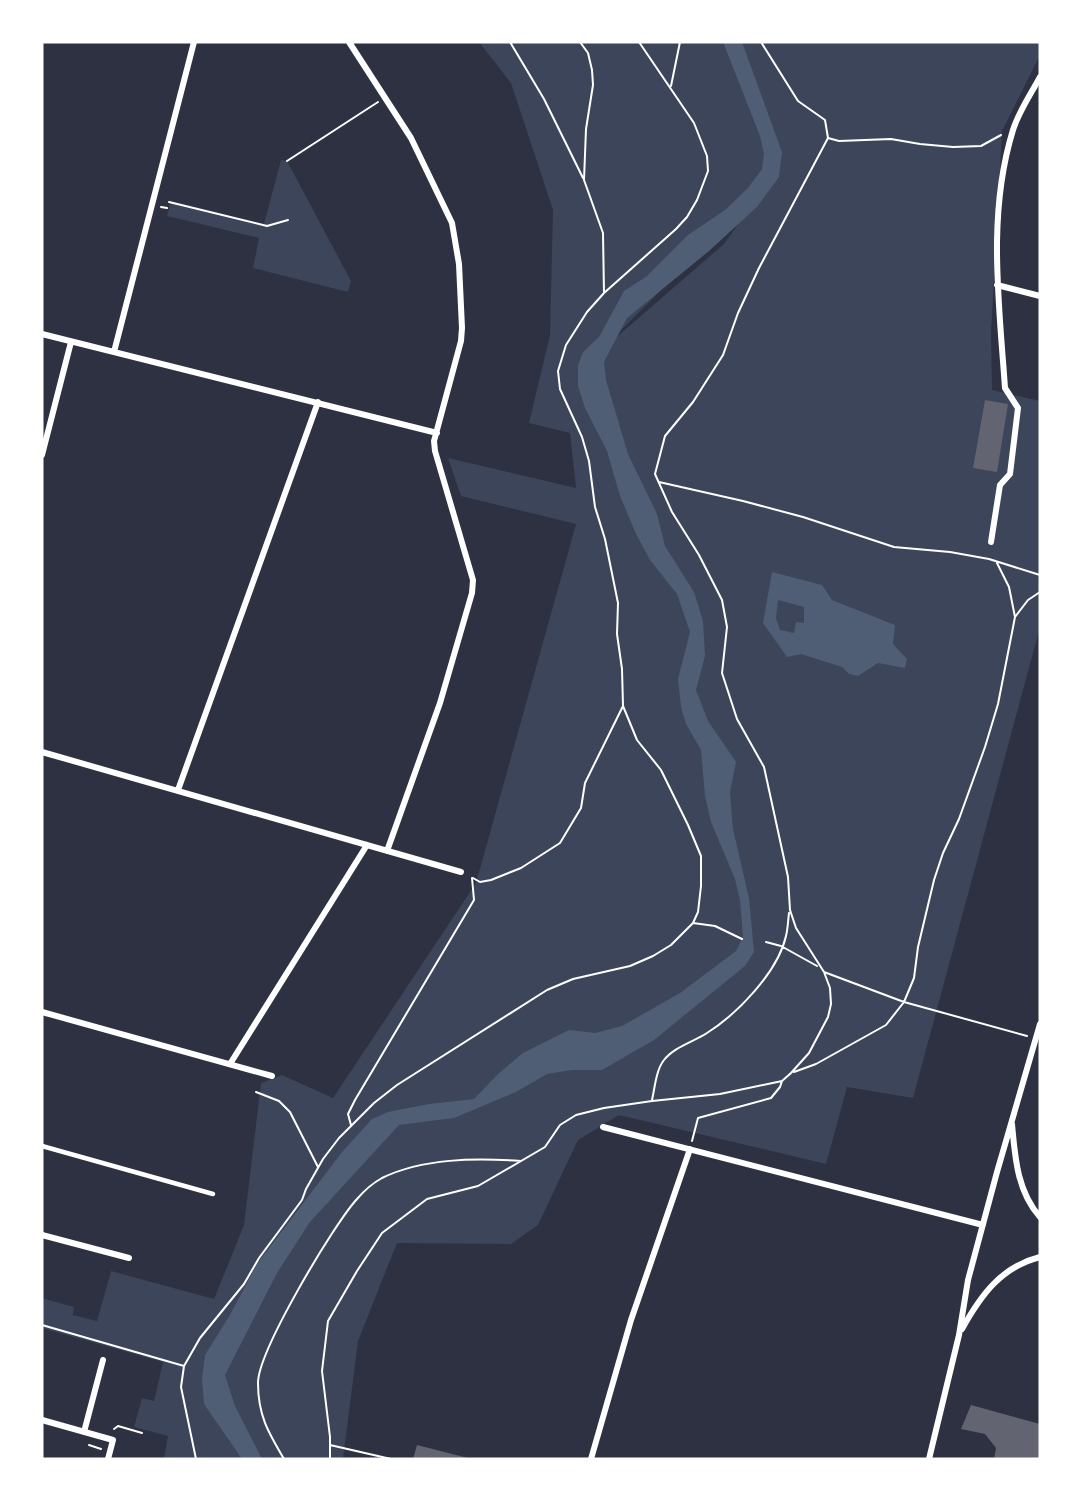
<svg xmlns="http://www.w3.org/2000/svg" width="1082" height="1501" viewBox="0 0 1082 1501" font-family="'Titillium Web',sans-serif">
	<rect width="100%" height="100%" fill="#2d3142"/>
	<path fill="#3c4559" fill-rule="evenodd" d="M 479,42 L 1040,42 L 1040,55 L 1002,131 L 991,334 L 992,390 L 1040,401 L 1040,627 L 913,1098 L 847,1087 L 826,1164 L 619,1115 L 578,1140 L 538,1225 L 511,1244 L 397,1243 L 358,1341 L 343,1459 L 164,1459 L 168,1436 L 134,1427 L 142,1398 L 154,1401 L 163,1362 L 42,1328 L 42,1298 L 74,1307 L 73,1315 L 97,1321 L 111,1271 L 214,1299 L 244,1225 L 261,1083 L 282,1075 L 333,1098 L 476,883 L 576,524 L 461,496 L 448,458 L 576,488 L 570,433 L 529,423 L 550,335 L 553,210 L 511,83 ZM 763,189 L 724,244 L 605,347 L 605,346 Z
		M 281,160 L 287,161 L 351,281 L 348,292 L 253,268 L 259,238 L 167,216 L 171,201 L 264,224 Z"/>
	<path fill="#4f5d75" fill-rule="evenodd" d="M 723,42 L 742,42 L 782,152 L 779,177 L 757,207 L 709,251 L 627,318 L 604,362 L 606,380 L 628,454 L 657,514 L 665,546 L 694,592 L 703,621 L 705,656 L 696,690 L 708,721 L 736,762 L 730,792 L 733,829 L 749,898 L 754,952 L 745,966 L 654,1040 L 602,1070 L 572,1070 L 547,1074 L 516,1092 L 454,1118 L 399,1125 L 310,1222 L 277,1273 L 225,1375 L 235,1406 L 262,1459 L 242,1459 L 204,1404 L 202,1379 L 205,1355 L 230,1315 L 257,1264 L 342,1152 L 372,1119 L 388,1112 L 429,1104 L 474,1099 L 498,1074 L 523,1053 L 569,1030 L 595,1033 L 622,1026 L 680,993 L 736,951 L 743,937 L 740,900 L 735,879 L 711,822 L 705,796 L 701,750 L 686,724 L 681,707 L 678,679 L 690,632 L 677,594 L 650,560 L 636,534 L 620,496 L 607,451 L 585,408 L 578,386 L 578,365 L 583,352 L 599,337 L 624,291 L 647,276 L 688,235 L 725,210 L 748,188 L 762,169 L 764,154 L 760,136 Z
		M 772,572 L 822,585 L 832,600 L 895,625 L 893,644 L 907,659 L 905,668 L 878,663 L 858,676 L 849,674 L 842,667 L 801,654 L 787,657 L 763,623 ZM 778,600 L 804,607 L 804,623 L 796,622 L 794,633 L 780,630 L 776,618 Z"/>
	<path fill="#626471" d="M 985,400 L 1008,404 L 997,472 L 973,468 Z
		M 971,1405 L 1040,1424 L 1040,1459 L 994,1459 L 996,1448 L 985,1434 L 961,1429 Z
		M 417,1445 L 468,1458 L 468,1459 L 413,1459 Z"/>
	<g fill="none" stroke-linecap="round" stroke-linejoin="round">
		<path stroke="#fff" stroke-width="2" d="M 510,42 L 544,99 L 583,178
			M 580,42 L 588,53 L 592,70 L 593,85 L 586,129 L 584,180 L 603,233 L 604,293
			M 671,86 L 680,42
			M 828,138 L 839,141 L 891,139 L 920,144 L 953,147 L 981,146 L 1001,135
			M 287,161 L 378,102
			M 169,202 L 267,226 L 288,220
			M 161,207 L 167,208
			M 659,482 L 743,501 L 803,517 L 894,547 L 950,552 L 989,559 L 1040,575
			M 997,563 L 1009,587 L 1015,617
			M 473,878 L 480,882 L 491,880 L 521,868 L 560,843 L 581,808 L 585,783 L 623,706
			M 693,923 L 715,926 L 742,939
			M 766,942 L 781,946 L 817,966
			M 824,972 L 904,1002 L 1027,1036
			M 794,1072 L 816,1064 L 886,1025 L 904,1002 L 914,978 L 918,947 L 934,880 L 943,853 L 959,819 L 985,747 L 998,704 L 1015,617 L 1028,600 L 1040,592
			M 256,1092 L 279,1101 L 290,1112 L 318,1167
			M 652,1100 C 655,1087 656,1070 664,1060 C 674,1047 693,1042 707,1033 C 737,1014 778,972 786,936 C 788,928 788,920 789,913
			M 351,1125 L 348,1114 L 355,1100 L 474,900 L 472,878
			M 692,1141 L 698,1118 L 771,1098 L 780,1087 L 782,1081
			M 42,1325 L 184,1366 L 181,1387 L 196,1459
			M 184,1366 L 200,1338 L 244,1284 L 259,1258 L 302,1200 L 306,1189 L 323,1159 L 339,1138 L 374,1103 L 397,1085 L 547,990 L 573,979 L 630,966 L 653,956 L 671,945 L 693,923 L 698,912 L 701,886 L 701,856 L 688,825 L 661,770 L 637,740 L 623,706 L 622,669 L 617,634 L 618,603 L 605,539 L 595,507 L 589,461 L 582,437 L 560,389 L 558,371 L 566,345 L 587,312 L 604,293 L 676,229 L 687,217 L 697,200 L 708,171 L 707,156 L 694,123 L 639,42
			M 114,1429 L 118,1426 L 142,1433
			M 89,1445 L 101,1449
			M 330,1445 L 391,1459
			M 284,1459 C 268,1432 258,1415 258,1383 C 258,1351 334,1224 357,1199 C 363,1192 373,1183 382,1178 C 423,1158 475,1158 521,1161
			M 330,1459 L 330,1437 L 322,1371 L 328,1321 L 357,1271 L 382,1233 L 427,1199 L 478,1186 L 545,1147 L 560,1125 L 576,1115 L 604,1108 L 652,1101 L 720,1094 L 782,1081 L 791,1073 L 809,1053 L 828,1017 L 831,1004 L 830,988 L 824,972 L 796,928 L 790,910 L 788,877 L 764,767 L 737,719 L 722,673 L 727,627 L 722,600 L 699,555 L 672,512 L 655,474 L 665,436 L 693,402 L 723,355 L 738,313 L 759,268 L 828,138 L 825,120 L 798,101 L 761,42"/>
		<path stroke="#fff" stroke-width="4.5" d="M 42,1146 L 213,1194"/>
		<path stroke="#fff" stroke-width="6" d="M 349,42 L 411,138 L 452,223 L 459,264 L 462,328 L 461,341 L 434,441 L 435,451 L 473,580 L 472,593 L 440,703 L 387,851
			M 997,285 L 1040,296
			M 42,334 L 437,433
			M 114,352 L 194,42
			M 42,455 L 71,342
			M 991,542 L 1000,485 L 1010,474 L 1018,408 L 1005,388 C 999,302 987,214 1013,130 C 1019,111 1031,94 1040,77
			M 42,752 L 461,872
			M 178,790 L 318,402
			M 42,1012 L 272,1076
			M 230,1064 L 367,845
			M 1012,1124 C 1015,1157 1017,1191 1040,1217
			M 603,1127 L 983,1225
			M 42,1235 L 129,1258
			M 962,1329 C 981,1295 1001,1267 1040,1257
			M 42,1420 L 113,1440 L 108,1459
			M 84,1432 L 103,1360
			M 591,1459 L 631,1320 L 690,1149
			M 929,1459 L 959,1335 L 968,1280 L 997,1172 L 1040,1024"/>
	</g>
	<rect width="1082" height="1501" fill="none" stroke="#ffffff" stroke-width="87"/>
</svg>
